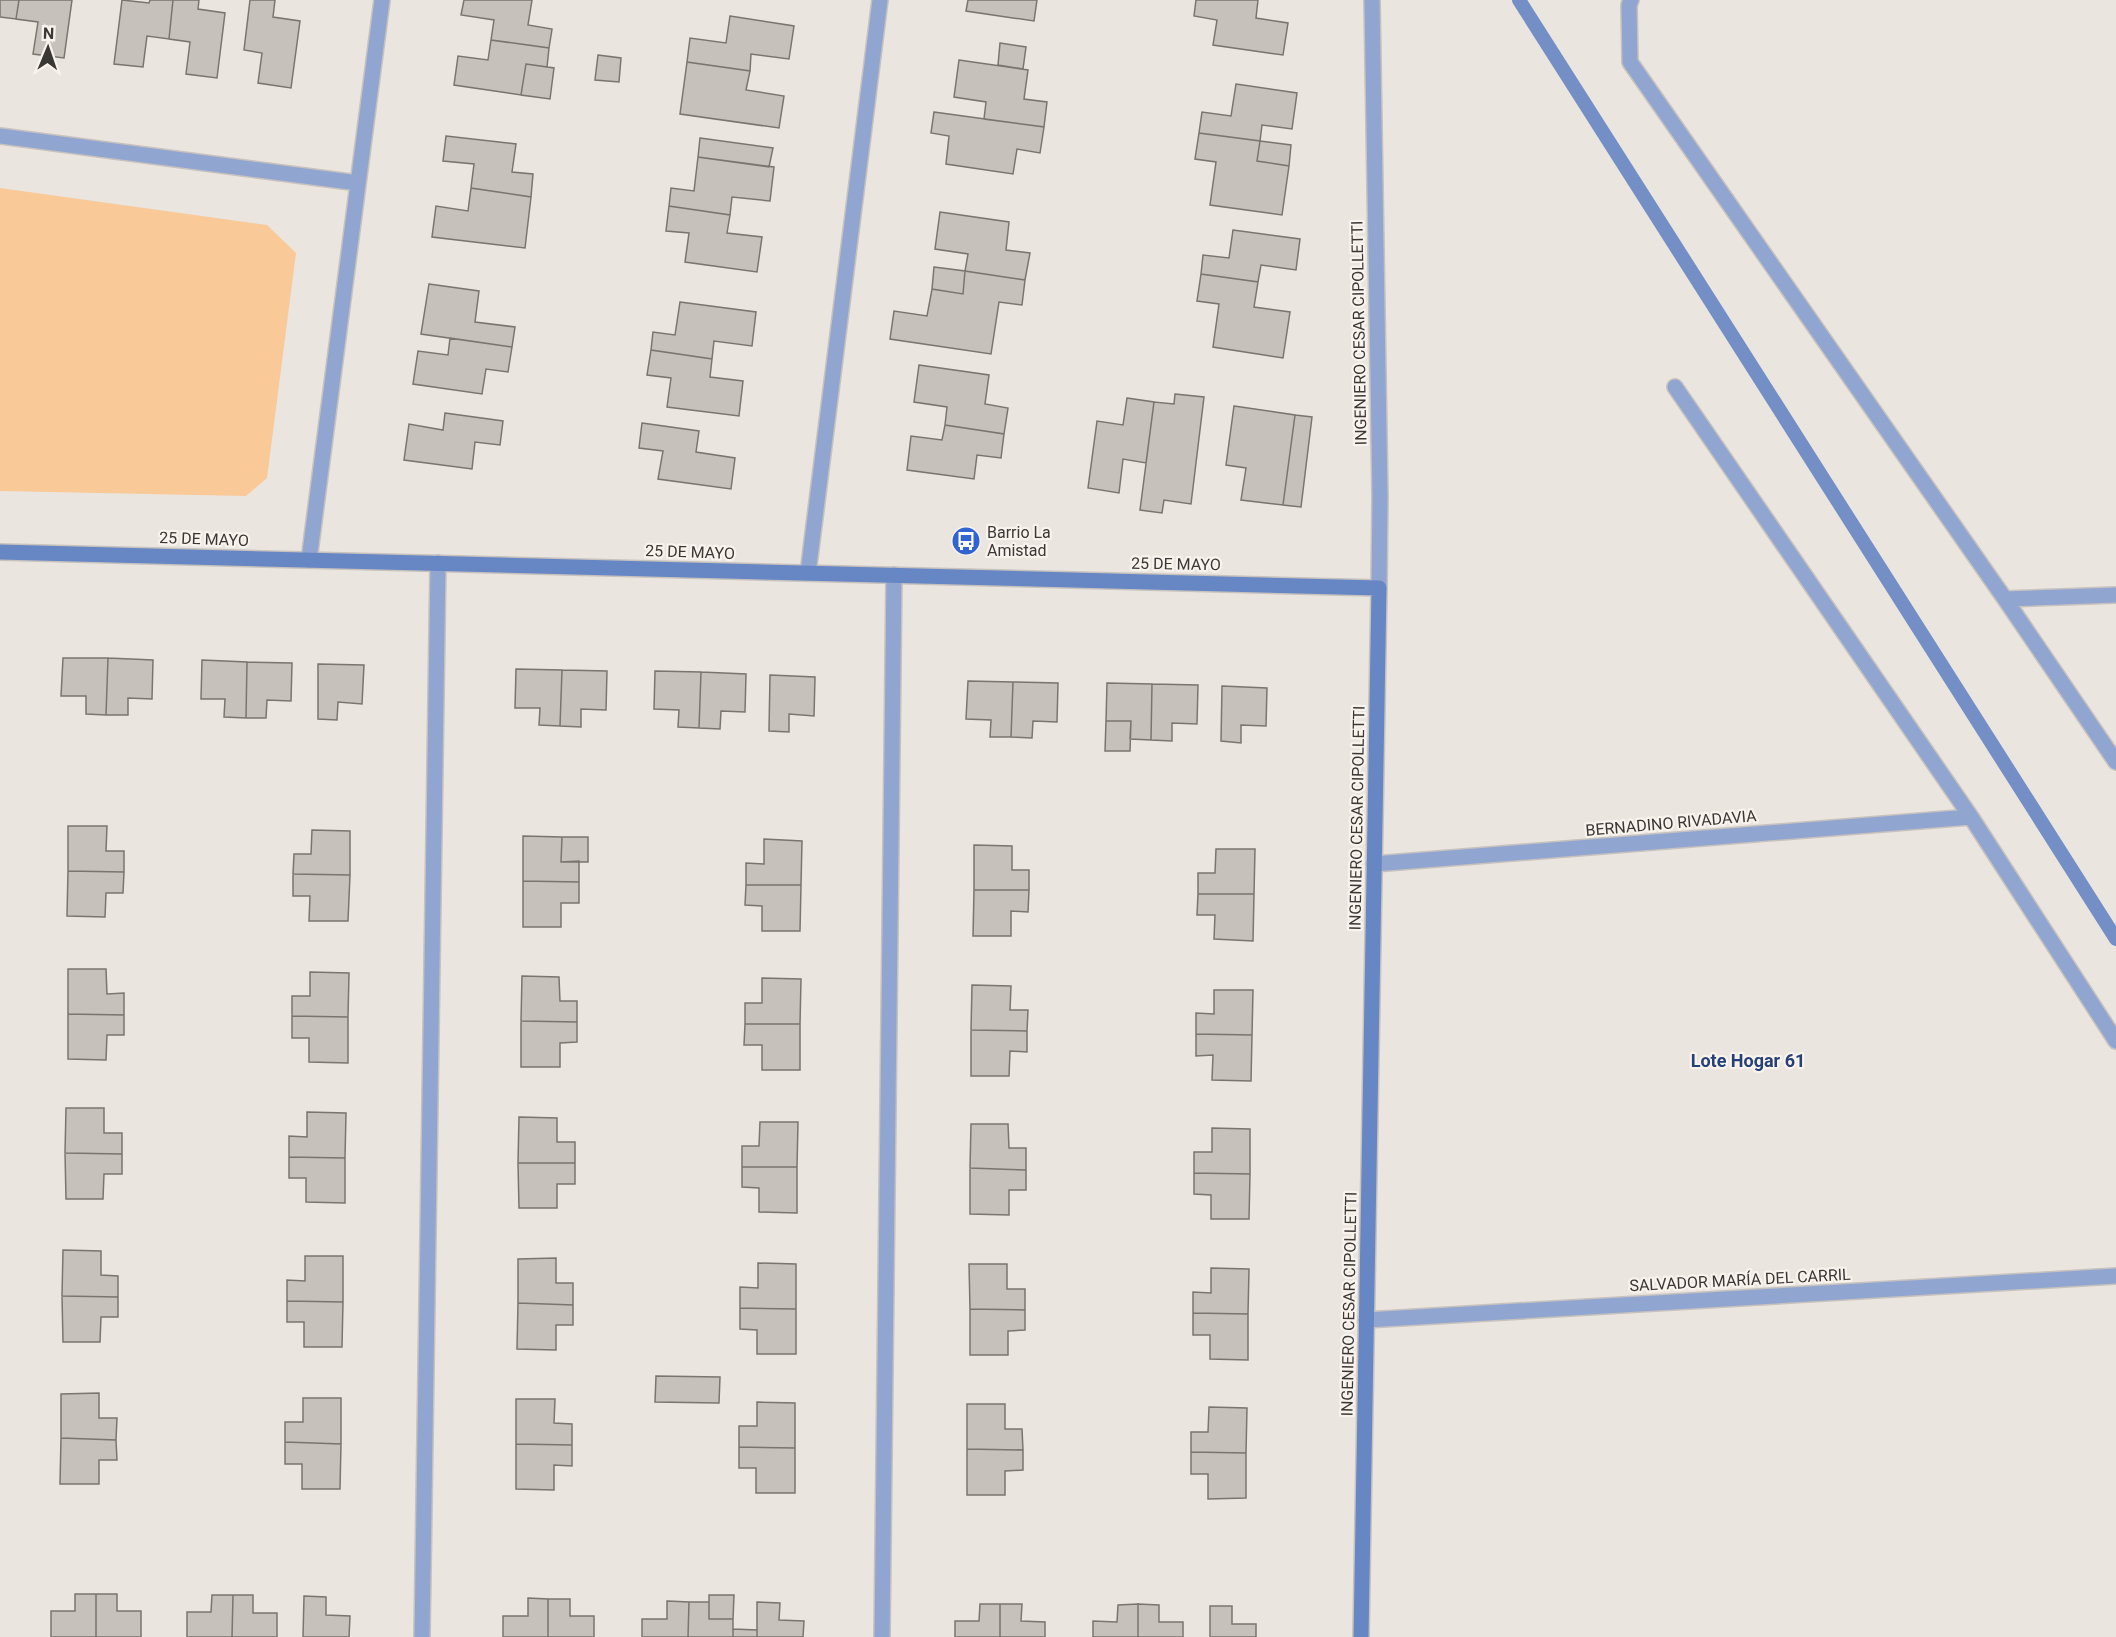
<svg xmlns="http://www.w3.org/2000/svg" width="2116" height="1637" viewBox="0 0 2116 1637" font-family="Roboto,sans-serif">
	<rect width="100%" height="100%" fill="#ebe5e0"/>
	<path fill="#f9c998" d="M 0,188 L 267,225 L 296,253 L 267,478 L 246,496 L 0,491 Z"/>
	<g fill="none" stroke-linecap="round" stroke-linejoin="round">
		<path stroke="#738fc6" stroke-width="14" d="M 1519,0 L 2116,939"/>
	</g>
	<path fill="#c7c1bb" stroke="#7a756f" stroke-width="1.5" d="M 0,0 L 19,0 L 16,19 L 0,17 Z
		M 19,0 L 72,0 L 64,58 L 33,54 L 38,22 L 16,19 Z
		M 122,0 L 149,3 L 150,0 L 173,0 L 169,39 L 147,36 L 143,67 L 114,64 Z
		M 173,0 L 199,0 L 198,9 L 225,13 L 217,78 L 186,74 L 190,42 L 169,39 Z
		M 250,0 L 275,0 L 273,17 L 300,21 L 291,88 L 258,83 L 262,53 L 244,50 Z
		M 464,0 L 532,0 L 528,25 L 552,29 L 549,48 L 491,40 L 494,20 L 461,15 Z
		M 968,0 L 1037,0 L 1034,21 L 966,11 Z
		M 1196,0 L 1258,0 L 1256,18 L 1288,23 L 1283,55 L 1213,45 L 1217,20 L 1194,16 Z
		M 730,16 L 794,26 L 789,59 L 751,54 L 750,71 L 687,62 L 690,38 L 726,43 Z
		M 491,40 L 549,48 L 547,67 L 526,64 L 521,95 L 454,85 L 458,56 L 488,60 Z
		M 1000,43 L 1026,47 L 1023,69 L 998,65 Z
		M 598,55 L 621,58 L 619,82 L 595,80 Z
		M 959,60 L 1028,70 L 1024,99 L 1047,102 L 1044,127 L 984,119 L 986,102 L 954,97 Z
		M 687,62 L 750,71 L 746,90 L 784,96 L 779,128 L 680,114 Z
		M 526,64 L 554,68 L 550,99 L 521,95 Z
		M 1236,84 L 1297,93 L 1292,129 L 1262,125 L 1260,141 L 1199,133 L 1202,112 L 1231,116 Z
		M 934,112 L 1044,127 L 1040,153 L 1017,149 L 1013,174 L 946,164 L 949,136 L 931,133 Z
		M 1199,133 L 1260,141 L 1257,161 L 1289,166 L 1282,215 L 1210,205 L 1216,162 L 1195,159 Z
		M 446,136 L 516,144 L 512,172 L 533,174 L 531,197 L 471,188 L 474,164 L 443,161 Z
		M 700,138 L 773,148 L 769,167 L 698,157 Z
		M 1260,141 L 1291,145 L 1289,166 L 1257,161 Z
		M 698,157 L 774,167 L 770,201 L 732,197 L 730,215 L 669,206 L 671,188 L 694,191 Z
		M 471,188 L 531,197 L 525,248 L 432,237 L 436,206 L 468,211 Z
		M 669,206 L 730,215 L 727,233 L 762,237 L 757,272 L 685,262 L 689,233 L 666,231 Z
		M 940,212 L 1009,222 L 1006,250 L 1030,253 L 1025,280 L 965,271 L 968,254 L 935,249 Z
		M 1233,230 L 1300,239 L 1296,270 L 1261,265 L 1258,282 L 1201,274 L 1203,255 L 1229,258 Z
		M 934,267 L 965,271 L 963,294 L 932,289 Z
		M 965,271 L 1025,280 L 1022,305 L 999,302 L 991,354 L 890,339 L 894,311 L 927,316 L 932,289 L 963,294 Z
		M 1201,274 L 1258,282 L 1254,307 L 1290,312 L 1283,358 L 1213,347 L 1219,304 L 1197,301 Z
		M 429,284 L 479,291 L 475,322 L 515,327 L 512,347 L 421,334 Z
		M 680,302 L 756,312 L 752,346 L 714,341 L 712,359 L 651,350 L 653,332 L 675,335 Z
		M 450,338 L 512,347 L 508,372 L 486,369 L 482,394 L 413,384 L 418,351 L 448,355 Z
		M 651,350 L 712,359 L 710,377 L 743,381 L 739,416 L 667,407 L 671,378 L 647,375 Z
		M 919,365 L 989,375 L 985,404 L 1008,408 L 1004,434 L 945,425 L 947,407 L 914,402 Z
		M 1175,394 L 1204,397 L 1191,504 L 1164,500 L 1162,513 L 1140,510 L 1154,402 L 1174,404 Z
		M 1127,398 L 1154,402 L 1146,463 L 1123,459 L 1119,493 L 1088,488 L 1097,421 L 1123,425 Z
		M 1234,406 L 1295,415 L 1283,505 L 1241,500 L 1246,468 L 1226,465 Z
		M 445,413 L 503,421 L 500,445 L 475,442 L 472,469 L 404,460 L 409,424 L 443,430 Z
		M 1295,415 L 1312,417 L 1301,507 L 1283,505 Z
		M 642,423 L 699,431 L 696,452 L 735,458 L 731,489 L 658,479 L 663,451 L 639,448 Z
		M 945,425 L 1004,434 L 1001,458 L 977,455 L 974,479 L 907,470 L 911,436 L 942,440 Z
		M 63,658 L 108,658 L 106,715 L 86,714 L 86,696 L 61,696 Z
		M 108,658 L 153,660 L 152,699 L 128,698 L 128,715 L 106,715 Z
		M 202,660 L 247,662 L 246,718 L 224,717 L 225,699 L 201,699 Z
		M 247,662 L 292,663 L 291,701 L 267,700 L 266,718 L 246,718 Z
		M 318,664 L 364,665 L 362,704 L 338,702 L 337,720 L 318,719 Z
		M 516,669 L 562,670 L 560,726 L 539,725 L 540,708 L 515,708 Z
		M 562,670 L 607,671 L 606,710 L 581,709 L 581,727 L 560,726 Z
		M 655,671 L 701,672 L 699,728 L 678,727 L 679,710 L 654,709 Z
		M 701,672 L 746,674 L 745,712 L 721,711 L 720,729 L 699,728 Z
		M 770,675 L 815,677 L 814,716 L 789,714 L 789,732 L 769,731 Z
		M 968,681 L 1013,682 L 1011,737 L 990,737 L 991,720 L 966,719 Z
		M 1013,682 L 1058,683 L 1057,722 L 1033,721 L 1032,738 L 1011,737 Z
		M 1107,683 L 1152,684 L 1151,740 L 1130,739 L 1131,721 L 1106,721 Z
		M 1152,684 L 1198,685 L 1197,724 L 1172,723 L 1172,741 L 1151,740 Z
		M 1222,686 L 1267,688 L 1266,726 L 1241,725 L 1241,743 L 1221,741 Z
		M 1106,721 L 1131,721 L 1130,751 L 1105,751 Z
		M 68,826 L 107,826 L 106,851 L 124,851 L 124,872 L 68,871 Z
		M 312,830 L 350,831 L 350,875 L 293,874 L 294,854 L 311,854 Z
		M 523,836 L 562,837 L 561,862 L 579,861 L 579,882 L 523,881 Z
		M 562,837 L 588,837 L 588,862 L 561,862 Z
		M 764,839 L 802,841 L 801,885 L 746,885 L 746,863 L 764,864 Z
		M 974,845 L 1012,846 L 1012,870 L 1029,870 L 1029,890 L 974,890 Z
		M 1216,849 L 1255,849 L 1254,894 L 1198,894 L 1198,873 L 1215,873 Z
		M 68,871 L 124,872 L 123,893 L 106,893 L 105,917 L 67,916 Z
		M 293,874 L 350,875 L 348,921 L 309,921 L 310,896 L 293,896 Z
		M 523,881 L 579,882 L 579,903 L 561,903 L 561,927 L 523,927 Z
		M 746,885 L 801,885 L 800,931 L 762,931 L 762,906 L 745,905 Z
		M 974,890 L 1029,890 L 1028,912 L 1011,911 L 1011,936 L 973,936 Z
		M 1198,894 L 1254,894 L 1253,941 L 1214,939 L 1215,915 L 1197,915 Z
		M 68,969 L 106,969 L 107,994 L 124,993 L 124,1015 L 68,1014 Z
		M 310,972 L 349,973 L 348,1017 L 292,1016 L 292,996 L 310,996 Z
		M 522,976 L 559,977 L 560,1001 L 577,1001 L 577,1022 L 521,1021 Z
		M 762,978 L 801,979 L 800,1024 L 745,1024 L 745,1003 L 762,1003 Z
		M 972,985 L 1011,986 L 1010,1010 L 1028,1010 L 1027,1031 L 971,1030 Z
		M 1214,990 L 1253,990 L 1252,1035 L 1196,1034 L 1196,1013 L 1214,1014 Z
		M 68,1014 L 124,1015 L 124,1035 L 107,1035 L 106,1060 L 68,1059 Z
		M 292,1016 L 348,1017 L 348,1063 L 309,1062 L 309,1038 L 292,1038 Z
		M 521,1021 L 577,1022 L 577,1042 L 560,1043 L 560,1067 L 521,1067 Z
		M 745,1024 L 800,1024 L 800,1070 L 762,1070 L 762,1045 L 744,1045 Z
		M 971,1030 L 1027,1031 L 1027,1052 L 1010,1051 L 1009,1076 L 971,1076 Z
		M 1196,1034 L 1252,1035 L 1251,1081 L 1212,1080 L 1213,1055 L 1196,1056 Z
		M 66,1108 L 104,1108 L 104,1133 L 122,1133 L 122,1154 L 65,1153 Z
		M 307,1112 L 346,1113 L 345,1158 L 289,1157 L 289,1136 L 307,1137 Z
		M 519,1117 L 557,1118 L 557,1142 L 575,1142 L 575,1163 L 518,1163 Z
		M 760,1122 L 798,1122 L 797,1167 L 742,1167 L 742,1146 L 759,1146 Z
		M 971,1124 L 1008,1124 L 1009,1148 L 1026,1148 L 1026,1170 L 970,1168 Z
		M 1212,1128 L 1250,1129 L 1250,1174 L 1194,1173 L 1194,1152 L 1212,1152 Z
		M 65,1153 L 122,1154 L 122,1174 L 104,1174 L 103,1199 L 66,1199 Z
		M 289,1157 L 345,1158 L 345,1203 L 306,1202 L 306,1178 L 289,1178 Z
		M 518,1163 L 575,1163 L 575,1184 L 557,1184 L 557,1208 L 519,1208 Z
		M 742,1167 L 797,1167 L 797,1213 L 759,1212 L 759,1188 L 742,1187 Z
		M 970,1168 L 1026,1170 L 1026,1190 L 1009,1190 L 1009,1215 L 970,1214 Z
		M 1194,1173 L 1250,1174 L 1249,1219 L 1211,1219 L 1211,1195 L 1194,1194 Z
		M 63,1250 L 101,1251 L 101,1275 L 118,1276 L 118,1297 L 62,1296 Z
		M 305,1256 L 343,1256 L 343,1302 L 287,1301 L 287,1280 L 305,1281 Z
		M 556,1258 L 556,1283 L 573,1283 L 573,1305 L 518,1303 L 518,1259 Z
		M 758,1263 L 796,1264 L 796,1309 L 740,1308 L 740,1287 L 758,1288 Z
		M 969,1264 L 1007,1264 L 1007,1289 L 1025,1289 L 1025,1310 L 970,1309 Z
		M 1211,1268 L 1249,1269 L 1248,1314 L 1193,1313 L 1193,1292 L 1211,1293 Z
		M 62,1296 L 118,1297 L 118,1317 L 101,1317 L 100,1342 L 63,1342 Z
		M 287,1301 L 343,1302 L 342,1347 L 304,1347 L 304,1322 L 287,1322 Z
		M 518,1303 L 573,1305 L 573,1325 L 556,1325 L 556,1350 L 517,1349 Z
		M 740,1308 L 796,1309 L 796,1354 L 757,1354 L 757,1330 L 740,1329 Z
		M 970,1309 L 1025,1310 L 1025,1330 L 1008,1331 L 1008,1355 L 970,1355 Z
		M 1193,1313 L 1248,1314 L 1248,1360 L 1210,1359 L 1210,1335 L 1193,1335 Z
		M 656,1376 L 720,1377 L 719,1403 L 655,1402 Z
		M 99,1393 L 99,1418 L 117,1418 L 116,1440 L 61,1438 L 61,1394 Z
		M 303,1398 L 341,1398 L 341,1444 L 285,1442 L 285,1422 L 303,1422 Z
		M 516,1399 L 555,1399 L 554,1423 L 572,1424 L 572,1445 L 516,1444 Z
		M 757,1402 L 795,1403 L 795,1448 L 739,1447 L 739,1426 L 757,1426 Z
		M 967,1404 L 1005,1404 L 1005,1429 L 1022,1429 L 1023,1450 L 967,1449 Z
		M 1209,1407 L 1247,1408 L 1246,1453 L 1191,1452 L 1191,1432 L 1208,1432 Z
		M 61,1438 L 116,1440 L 117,1460 L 99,1460 L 99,1484 L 60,1484 Z
		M 285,1442 L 341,1444 L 340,1489 L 302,1489 L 302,1464 L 285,1464 Z
		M 516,1444 L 572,1445 L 572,1466 L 554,1465 L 554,1490 L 516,1489 Z
		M 739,1447 L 795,1448 L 795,1493 L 756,1493 L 756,1468 L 739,1468 Z
		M 967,1449 L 1023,1450 L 1023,1470 L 1005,1471 L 1005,1495 L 967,1495 Z
		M 1191,1452 L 1246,1453 L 1246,1498 L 1208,1499 L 1208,1474 L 1191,1474 Z
		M 75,1594 L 96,1594 L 96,1637 L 51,1637 L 51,1611 L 75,1611 Z
		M 96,1594 L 117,1594 L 117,1611 L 141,1611 L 141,1637 L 96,1637 Z
		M 212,1595 L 233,1595 L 232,1637 L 187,1637 L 187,1612 L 211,1612 Z
		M 233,1595 L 253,1595 L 253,1613 L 277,1613 L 277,1637 L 232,1637 Z
		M 709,1595 L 734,1595 L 733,1619 L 709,1619 Z
		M 304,1596 L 326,1597 L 326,1615 L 350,1616 L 349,1637 L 303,1637 Z
		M 528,1598 L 548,1599 L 548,1637 L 503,1637 L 503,1616 L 528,1616 Z
		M 548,1599 L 570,1599 L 570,1616 L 594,1616 L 594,1637 L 548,1637 Z
		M 667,1601 L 689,1602 L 688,1637 L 642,1637 L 642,1619 L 667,1619 Z
		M 689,1602 L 709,1602 L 709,1619 L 733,1619 L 733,1637 L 688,1637 Z
		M 757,1602 L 780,1603 L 779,1620 L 804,1621 L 803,1637 L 757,1637 Z
		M 980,1604 L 1000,1604 L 1000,1637 L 955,1637 L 955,1621 L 979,1621 Z
		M 1000,1604 L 1022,1604 L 1021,1621 L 1045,1622 L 1045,1637 L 1000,1637 Z
		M 1138,1604 L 1138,1637 L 1093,1637 L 1093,1621 L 1117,1622 L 1118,1605 Z
		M 1138,1604 L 1159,1605 L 1159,1622 L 1183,1622 L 1183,1637 L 1138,1637 Z
		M 1210,1606 L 1232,1606 L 1232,1624 L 1256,1624 L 1256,1637 L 1210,1637 Z
		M 733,1629 L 757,1630 L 757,1637 L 733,1637 Z"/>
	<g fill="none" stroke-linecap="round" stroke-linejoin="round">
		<g stroke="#c8c2be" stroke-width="18">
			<path id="street" d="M 1372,0 L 1380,497 L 1379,588
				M 1631,0 L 1629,5 L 1630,62 L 2005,599 L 2116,762
				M 0,136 L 358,183
				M 1675,387 L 1971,817 L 2116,1041
				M 309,560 L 382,0
				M 808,573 L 880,0
				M 2005,599 L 2116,595
				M 1374,864 L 1971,817
				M 1366,1320 L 2116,1276
				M 422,1637 L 438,563
				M 882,1637 L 894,575"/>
		</g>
		<g stroke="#c8c2be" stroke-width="18">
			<path id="secondary" d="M 0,552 L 1379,588 L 1361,1637"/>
		</g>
		<use href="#street" stroke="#90a6d1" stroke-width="15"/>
		<use href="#secondary" stroke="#6786c4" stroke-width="15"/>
	</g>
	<defs>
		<g id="bus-disc" transform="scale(1.5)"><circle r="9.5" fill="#3263d3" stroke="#f9f3ed"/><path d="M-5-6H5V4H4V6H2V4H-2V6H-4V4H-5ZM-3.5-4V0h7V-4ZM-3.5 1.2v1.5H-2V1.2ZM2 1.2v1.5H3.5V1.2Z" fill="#fff"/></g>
	</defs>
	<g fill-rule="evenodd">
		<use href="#bus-disc" x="966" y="541"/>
	</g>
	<g text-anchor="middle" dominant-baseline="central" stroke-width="4.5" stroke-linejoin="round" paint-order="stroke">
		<g font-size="16" fill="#3a3735" stroke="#f9f3ed">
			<text transform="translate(1359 333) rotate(-91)">INGENIERO CESAR CIPOLLETTI</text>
			<text transform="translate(204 539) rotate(2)">25 DE MAYO</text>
			<text transform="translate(690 552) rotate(2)">25 DE MAYO</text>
			<text transform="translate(1176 564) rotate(1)">25 DE MAYO</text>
			<text transform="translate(1357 818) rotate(-89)">INGENIERO CESAR CIPOLLETTI</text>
			<text transform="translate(1671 823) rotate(-5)">BERNADINO RIVADAVIA</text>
			<text transform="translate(1740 1280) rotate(-3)">SALVADOR MARÍA DEL CARRIL</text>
			<text transform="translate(1349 1304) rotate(-89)">INGENIERO CESAR CIPOLLETTI</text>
		</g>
		<g font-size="16" fill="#3a3735" stroke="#f9f3ed" text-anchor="start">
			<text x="987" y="532">Barrio La<tspan x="987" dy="18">Amistad</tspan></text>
		</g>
		<g font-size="18" font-weight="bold" fill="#264078" stroke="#f9f3ed">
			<text x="1748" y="1060">Lote Hogar 61</text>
		</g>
	</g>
	<g transform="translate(48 48) rotate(2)" stroke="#f9f3ed" stroke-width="4.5" paint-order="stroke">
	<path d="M0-4.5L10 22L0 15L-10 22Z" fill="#3a3735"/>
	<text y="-9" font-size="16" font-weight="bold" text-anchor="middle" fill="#3a3735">N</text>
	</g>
</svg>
